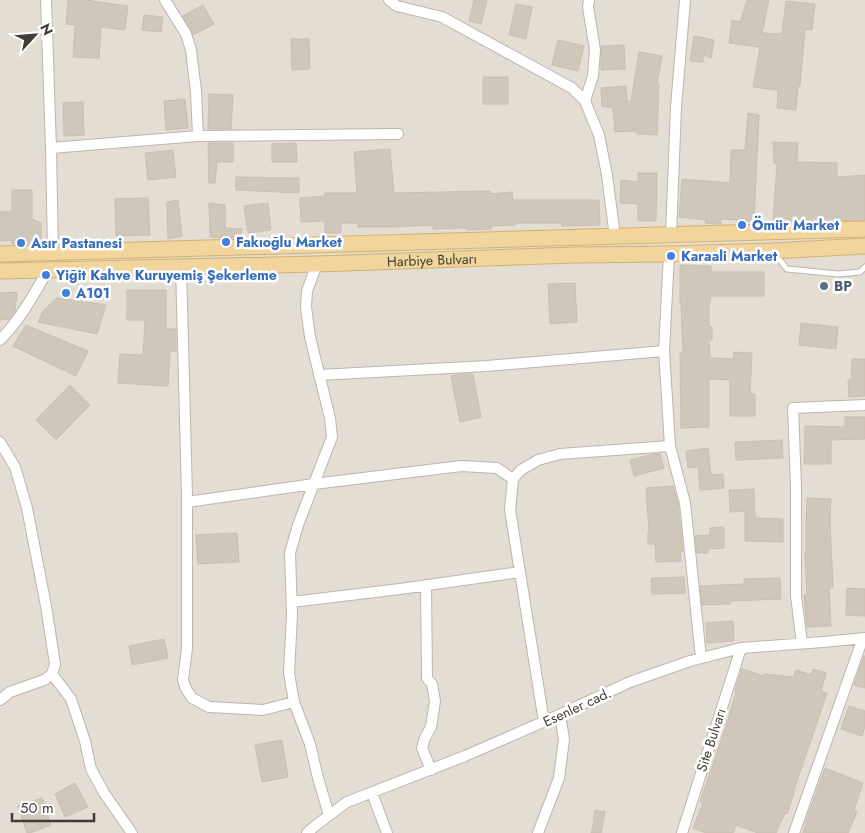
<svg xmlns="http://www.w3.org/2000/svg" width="865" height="833" viewBox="0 0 865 833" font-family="Jost,sans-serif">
	<rect width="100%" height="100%" fill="#f0ece4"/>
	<path fill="#e3ddd3" d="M 0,0 L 865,0 L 865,833 L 0,833 Z"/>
	<path fill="#d0c7bb" stroke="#cabeaf" d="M 68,0 L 92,0 L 92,1 L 128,6 L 125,30 L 101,27 L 99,58 L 73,57 L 75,25 L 66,24 Z
		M 474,0 L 487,0 L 481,24 L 469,21 Z
		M 747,0 L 769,0 L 762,33 L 782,34 L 786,1 L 815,4 L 812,30 L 805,29 L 800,86 L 798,86 L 796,110 L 777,108 L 778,90 L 753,87 L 760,47 L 729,43 L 732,20 L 740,22 Z
		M 516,4 L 532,7 L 526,39 L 509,35 Z
		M 203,5 L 214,24 L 193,35 L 183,16 Z
		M 144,15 L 163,17 L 161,32 L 142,30 Z
		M 694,36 L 714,40 L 711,58 L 703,55 L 703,62 L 690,61 Z
		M 291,39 L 309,39 L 310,69 L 292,70 Z
		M 558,40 L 584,46 L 578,71 L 552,65 Z
		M 624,45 L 625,69 L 601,70 L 601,46 Z
		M 639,52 L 662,56 L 657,83 L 659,83 L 657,135 L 637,134 L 637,131 L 615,132 L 613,108 L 602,106 L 601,88 L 626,86 L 627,101 L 631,101 Z
		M 483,77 L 508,77 L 508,104 L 483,104 Z
		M 209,94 L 233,95 L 231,129 L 208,129 Z
		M 185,99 L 188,128 L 166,130 L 164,101 Z
		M 83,102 L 84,135 L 64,136 L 63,103 Z
		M 748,113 L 759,115 L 754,221 L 721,219 L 721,224 L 719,224 L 705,223 L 706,220 L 679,217 L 682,179 L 730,183 L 731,150 L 745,150 Z
		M 773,142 L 798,143 L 797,162 L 837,163 L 837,177 L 865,175 L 865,220 L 807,221 L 807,220 L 773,222 L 777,163 L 774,163 Z
		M 208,143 L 233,143 L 233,162 L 217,162 L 215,183 L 209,183 Z
		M 296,143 L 297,162 L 272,162 L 272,144 Z
		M 390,149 L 394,193 L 490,191 L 490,194 L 512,192 L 513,200 L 599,200 L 600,225 L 562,226 L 562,223 L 515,223 L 515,225 L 491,226 L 491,229 L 467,230 L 467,228 L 433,229 L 433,225 L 390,227 L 358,227 L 358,223 L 341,223 L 341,233 L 325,233 L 325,221 L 301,222 L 300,198 L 325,196 L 325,193 L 357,193 L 354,152 Z
		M 173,150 L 176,177 L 148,180 L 145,153 Z
		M 638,173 L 657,173 L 656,221 L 638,221 L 638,204 L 620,203 L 621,180 L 638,182 Z
		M 236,177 L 299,178 L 299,193 L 236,190 Z
		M 12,190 L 32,190 L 32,219 L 41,223 L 41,243 L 12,244 L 12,240 L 0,241 L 0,212 L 12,211 Z
		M 148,198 L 150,235 L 116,236 L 115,199 Z
		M 178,200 L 182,236 L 168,239 L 167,202 Z
		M 209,203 L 225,205 L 225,228 L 242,229 L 240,238 L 224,238 L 210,237 Z
		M 268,203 L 271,230 L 248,233 L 244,206 Z
		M 680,265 L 711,266 L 711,272 L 764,272 L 764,296 L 711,296 L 710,304 L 709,304 L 709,327 L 712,327 L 712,340 L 709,340 L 710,358 L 733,359 L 734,352 L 752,353 L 750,394 L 755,394 L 755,416 L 730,416 L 730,380 L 709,379 L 709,427 L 681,428 L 680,353 L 683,353 L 681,304 L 680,304 Z
		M 575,283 L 577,322 L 550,324 L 548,284 Z
		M 127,290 L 166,290 L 166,329 L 176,329 L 176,351 L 170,351 L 168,386 L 118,383 L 120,354 L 143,355 L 145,320 L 127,320 Z
		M 17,292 L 15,311 L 9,319 L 0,320 L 0,293 Z
		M 57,298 L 106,305 L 97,334 L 38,322 L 43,311 Z
		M 801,323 L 838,327 L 836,349 L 799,345 Z
		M 26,325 L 88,351 L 76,376 L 13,346 Z
		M 852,359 L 865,359 L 865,396 L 849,397 L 848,380 L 851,380 Z
		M 462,374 L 473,374 L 481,417 L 460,422 L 451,376 Z
		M 70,385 L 90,405 L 56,440 L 36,420 Z
		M 845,417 L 865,417 L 865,439 L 831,440 L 831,464 L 804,464 L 805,426 L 845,427 Z
		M 782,440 L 783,458 L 736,460 L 735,442 Z
		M 708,448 L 711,475 L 723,474 L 724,488 L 700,490 L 698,467 L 688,468 L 686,451 Z
		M 654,454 L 660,454 L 664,468 L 634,476 L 630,460 Z
		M 673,486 L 678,504 L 683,552 L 680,552 L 681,561 L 656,562 L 655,544 L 648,544 L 648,531 L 649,531 L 646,488 Z
		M 754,489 L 755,518 L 783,519 L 783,542 L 745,541 L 745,511 L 730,512 L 729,490 Z
		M 807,498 L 831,499 L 830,520 L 833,588 L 829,588 L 831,626 L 807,627 L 804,595 L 807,595 L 805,552 L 806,552 L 806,525 Z
		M 724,527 L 724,548 L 708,549 L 708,553 L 697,553 L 695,536 L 710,535 L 710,528 Z
		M 237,533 L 239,562 L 198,564 L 196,535 Z
		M 684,577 L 685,593 L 652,594 L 651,578 Z
		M 780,578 L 781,599 L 729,601 L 730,604 L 702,605 L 700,586 L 744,584 L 744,579 Z
		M 847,588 L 865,589 L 865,616 L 846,615 Z
		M 733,621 L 734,641 L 707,643 L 706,623 Z
		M 164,639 L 168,658 L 132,665 L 129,646 Z
		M 864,656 L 865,656 L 865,688 L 854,685 Z
		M 742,669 L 764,676 L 765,674 L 793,677 L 796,670 L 811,675 L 813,669 L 826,673 L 821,691 L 827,693 L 793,793 L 794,793 L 787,814 L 785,813 L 776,833 L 758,833 L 736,825 L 733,833 L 706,833 L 693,828 L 703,803 L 700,802 L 728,720 L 736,692 L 735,691 Z
		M 849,706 L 865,711 L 865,726 L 862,736 L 841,729 Z
		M 282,740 L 288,777 L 262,782 L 255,745 Z
		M 825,768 L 863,783 L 854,810 L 857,812 L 848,833 L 803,833 L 806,821 Z
		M 75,783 L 88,807 L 65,817 L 55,794 Z
		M 42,798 L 51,825 L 30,833 L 27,833 L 18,806 Z
		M 595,810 L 605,812 L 601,833 L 591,833 L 594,821 L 593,820 Z"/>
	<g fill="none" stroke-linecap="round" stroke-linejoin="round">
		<g stroke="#bdb6ab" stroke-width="7">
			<path id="lane" d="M 774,253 L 787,269 L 838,274 L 860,272 L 865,267"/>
		</g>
		<g stroke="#bdb6ab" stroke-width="12">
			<path id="street" d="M 46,0 L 51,148 L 53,253
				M 165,0 L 186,34 L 191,50 L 196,91 L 198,136
				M 389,0 L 397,6 L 442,17 L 572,88 L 585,101 L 599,135 L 607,175 L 615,237
				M 585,101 L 593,76 L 595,50 L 588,7 L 589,0
				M 51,148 L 198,136 L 398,134
				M 671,235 L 676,107 L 685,0
				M 669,254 L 664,351 L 670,446 L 685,503 L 701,658
				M 317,264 L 307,291 L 306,307 L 310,337 L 330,418 L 332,437 L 298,525 L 290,553 L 292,615 L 289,673 L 294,702 L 310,744 L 318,778 L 329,815
				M 181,266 L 187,496 L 187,648 L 183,680 L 186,689 L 192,698 L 209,707 L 263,710 L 294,702
				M 0,340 C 20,320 34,294 48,270
				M 319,375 L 487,366 L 664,351
				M 0,442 L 15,467 L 27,508 L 46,606 L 55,664 L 52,674 L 44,680 L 10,692 L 0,700
				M 187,502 L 314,484 L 461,466 L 497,468 L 513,479
				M 426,585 L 427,678 L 432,684 L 435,701 L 431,727 L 425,738 L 422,748 L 431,770
				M 292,602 L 400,589 L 520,572
				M 802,643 L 796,596 L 796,487 L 793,408 L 865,405
				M 52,674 L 71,699 L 85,741 L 91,769 L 104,793 L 132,833
				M 544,722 L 510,510 L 513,479 L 521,470 L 538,460 L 560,454 L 670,446
				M 372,793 L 387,833
				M 307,833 L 315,826 L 347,802 L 465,756 L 550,719 L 630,682 L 690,661 L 741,648 L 823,642 L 865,638
				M 538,833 L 559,778 L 564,739 L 560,715
				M 682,833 L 741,648
				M 794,833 L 863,638"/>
		</g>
		<g stroke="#d4b16e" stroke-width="17">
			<g id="primary">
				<path d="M 0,254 L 865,229"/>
				<path id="s1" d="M 0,271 L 317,264 L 575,255 L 669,254 L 772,251 L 865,246"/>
			</g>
		</g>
		<use href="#lane" stroke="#fff" stroke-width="5"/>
		<use href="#street" stroke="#fff" stroke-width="10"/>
		<use href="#primary" stroke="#f1d59c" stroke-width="15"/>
	</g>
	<g fill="#3f7fe0" stroke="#fff" stroke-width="2">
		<circle cx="742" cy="225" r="5"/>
		<circle cx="226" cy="242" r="5"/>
		<circle cx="21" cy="243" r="5"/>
		<circle cx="671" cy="256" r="5"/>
		<circle cx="46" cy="275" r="5"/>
		<circle cx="66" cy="293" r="5"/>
	</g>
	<circle fill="#5c6f8a" stroke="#fff" stroke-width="2" cx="824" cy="286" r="5"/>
	<g text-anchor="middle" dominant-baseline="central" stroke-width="5" stroke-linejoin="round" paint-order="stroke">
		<g font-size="14" font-weight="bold" fill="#366cbe" stroke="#fff" text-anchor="start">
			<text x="752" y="225">Ömür Market</text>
			<text x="236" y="242">Fakıoğlu Market</text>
			<text x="31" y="243">Asır Pastanesi</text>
			<text x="681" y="256">Karaali Market</text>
			<text x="56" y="275">Yiğit Kahve Kuruyemiş Şekerleme</text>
			<text x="76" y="293">A101</text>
		</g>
		<g font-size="14" fill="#413c35" stroke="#fff">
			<text stroke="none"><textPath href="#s1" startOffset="432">Harbiye Bulvarı</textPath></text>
			<text transform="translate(577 707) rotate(-25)">Esenler cad.</text>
			<text transform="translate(711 740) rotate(-72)">Site Bulvarı</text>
		</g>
		<g font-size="14" font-weight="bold" fill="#4e5e75" stroke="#fff" text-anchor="start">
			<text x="834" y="286">BP</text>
		</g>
	</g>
	<g transform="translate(35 35) rotate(64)" stroke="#ffffff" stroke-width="4" paint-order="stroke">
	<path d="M0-4L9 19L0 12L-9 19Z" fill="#413c35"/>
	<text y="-8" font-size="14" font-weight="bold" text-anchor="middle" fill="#413c35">N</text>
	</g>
	<path d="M12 813v8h82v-8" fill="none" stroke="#413c35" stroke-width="2.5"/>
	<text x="20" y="813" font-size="15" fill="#413c35" stroke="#ffffff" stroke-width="4" paint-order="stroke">50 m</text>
</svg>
